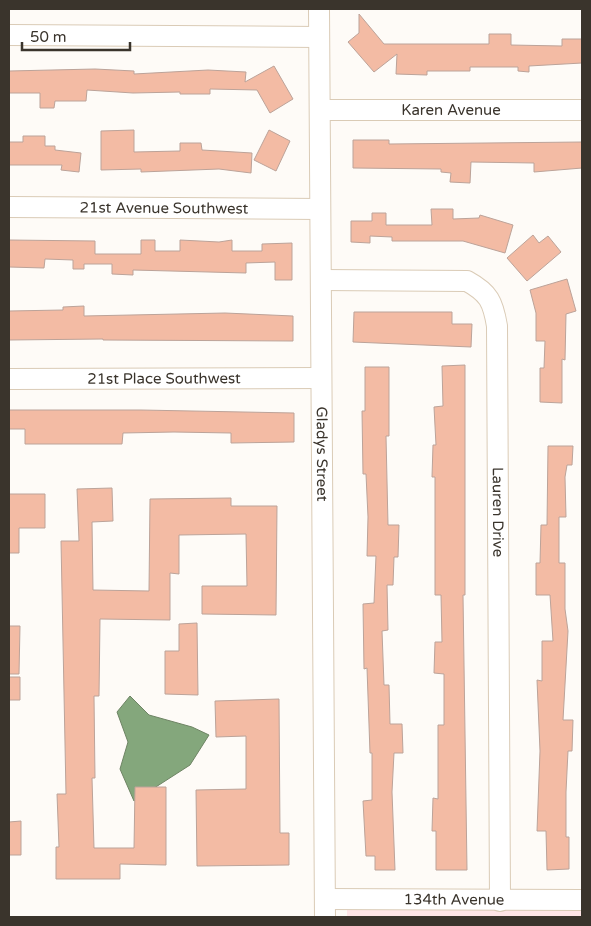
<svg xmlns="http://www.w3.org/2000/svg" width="591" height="926" viewBox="0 0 591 926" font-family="'Varela Round',sans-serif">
	<rect width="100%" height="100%" fill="#fefbf7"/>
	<path fill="#ffe5e7" d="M 582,908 L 582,917 L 347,917 L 347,909 Z"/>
	<path fill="#84a77c" stroke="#6e8464" d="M 130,696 L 149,715 L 192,727 L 209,735 L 190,765 L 134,801 L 120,769 L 128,742 L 117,712 Z"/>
	<path fill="#f3bba4" stroke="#bca399" d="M 359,14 L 384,44 L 489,44 L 489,34 L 511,34 L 511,45 L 562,46 L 562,39 L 582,39 L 582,63 L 529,66 L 529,72 L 518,71 L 518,67 L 470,67 L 470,71 L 427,71 L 427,75 L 396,74 L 397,54 L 374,72 L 348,42 L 359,33 Z
		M 274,66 L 293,99 L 270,113 L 257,90 L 210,89 L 210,94 L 180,94 L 180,92 L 133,93 L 87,90 L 86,101 L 55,101 L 54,108 L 40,108 L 40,93 L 9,93 L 9,71 L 95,69 L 134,71 L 134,74 L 208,70 L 246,72 L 245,82 Z
		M 134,130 L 134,152 L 180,151 L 180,143 L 201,143 L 202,150 L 252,153 L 251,173 L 219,169 L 141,172 L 141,169 L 101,170 L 101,131 Z
		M 269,130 L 290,141 L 276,171 L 254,160 Z
		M 23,136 L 45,136 L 45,146 L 55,146 L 55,150 L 81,153 L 79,172 L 61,170 L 62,165 L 9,165 L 9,142 L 23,142 Z
		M 353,140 L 389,140 L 389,144 L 582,142 L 582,168 L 534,172 L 534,163 L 471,162 L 470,183 L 450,182 L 451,173 L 441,172 L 441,169 L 353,168 Z
		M 431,209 L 453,209 L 453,219 L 479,218 L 480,215 L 513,225 L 505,253 L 463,241 L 392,241 L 392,237 L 370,236 L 370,243 L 351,242 L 351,221 L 372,221 L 372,213 L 386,213 L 386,225 L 432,225 Z
		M 533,235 L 539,243 L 548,236 L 561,252 L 527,281 L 507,258 Z
		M 9,240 L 95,241 L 95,254 L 141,254 L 141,240 L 155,240 L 155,251 L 180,251 L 180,240 L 219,242 L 232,240 L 232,251 L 262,251 L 262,244 L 292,243 L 292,280 L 275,280 L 275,262 L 246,263 L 246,273 L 133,270 L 133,275 L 112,274 L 112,264 L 84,264 L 84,269 L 73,269 L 73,260 L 45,259 L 44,268 L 9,267 Z
		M 567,279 L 576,311 L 566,314 L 565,360 L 562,359 L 562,403 L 540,402 L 540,368 L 544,368 L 545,341 L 536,341 L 536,313 L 530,290 Z
		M 84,306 L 84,316 L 225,313 L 293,316 L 293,341 L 103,340 L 103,339 L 9,340 L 9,311 L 63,310 L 63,307 Z
		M 354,312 L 452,312 L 452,324 L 472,324 L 471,347 L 353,342 Z
		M 465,365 L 465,595 L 463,595 L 467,870 L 436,870 L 436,831 L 432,831 L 433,798 L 438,799 L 438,725 L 444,725 L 444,674 L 434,673 L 435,642 L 442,642 L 441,595 L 435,595 L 435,477 L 432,477 L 433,445 L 436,445 L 434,407 L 443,406 L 442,366 Z
		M 365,367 L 389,367 L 389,436 L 386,436 L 388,525 L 399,525 L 398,557 L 394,557 L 393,585 L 387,585 L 388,630 L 382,631 L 384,685 L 389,685 L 390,724 L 402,724 L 403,753 L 394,753 L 392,792 L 395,870 L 375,870 L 375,856 L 366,856 L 363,801 L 372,800 L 372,753 L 370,753 L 367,668 L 364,669 L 363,604 L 374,603 L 376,556 L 367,556 L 368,517 L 366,474 L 363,474 L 362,411 L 365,411 Z
		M 9,410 L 141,410 L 294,413 L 294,442 L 231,443 L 231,433 L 174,432 L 123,433 L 122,444 L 25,444 L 25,429 L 9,429 Z
		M 548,446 L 573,446 L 572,465 L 567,465 L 565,477 L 566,517 L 559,517 L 559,563 L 565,563 L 565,609 L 568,631 L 563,720 L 573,720 L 572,751 L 568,751 L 566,792 L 566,837 L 569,837 L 569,869 L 547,870 L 546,831 L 537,831 L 540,751 L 537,680 L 542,681 L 542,641 L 553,641 L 550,595 L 536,595 L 536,563 L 540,563 L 541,525 L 547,525 Z
		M 112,488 L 113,521 L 92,522 L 93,590 L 149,591 L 150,499 L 231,498 L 231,506 L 277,506 L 276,615 L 202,614 L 202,586 L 247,586 L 246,534 L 179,535 L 179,574 L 170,573 L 170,620 L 100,619 L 99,696 L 94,696 L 95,778 L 92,778 L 94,848 L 134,848 L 135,787 L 166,787 L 166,865 L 120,864 L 120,879 L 56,879 L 56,847 L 59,847 L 57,794 L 66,794 L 61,541 L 79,541 L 77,489 Z
		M 9,494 L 45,494 L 45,528 L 19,528 L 19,553 L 9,553 Z
		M 197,623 L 198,695 L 165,694 L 165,651 L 179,651 L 179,624 Z
		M 9,626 L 20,626 L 19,674 L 9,674 Z
		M 9,677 L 20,677 L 20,700 L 9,700 Z
		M 279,699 L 280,833 L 289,833 L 289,865 L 197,866 L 196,790 L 246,789 L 246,736 L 216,737 L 215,701 Z
		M 21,821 L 21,855 L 9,855 L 9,822 Z"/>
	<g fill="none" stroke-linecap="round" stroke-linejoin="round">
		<g stroke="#dacbb6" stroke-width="22">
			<g id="minor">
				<path id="s1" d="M 319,9 L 325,917"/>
				<path d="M 9,35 L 319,37"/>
				<path id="s2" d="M 320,110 L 582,110"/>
				<path id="s3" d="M 9,207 L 320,209"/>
				<path id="s4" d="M 322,280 L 467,281 C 489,293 493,302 497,326 L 500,901"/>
				<path id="s5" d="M 9,379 L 320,378"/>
				<path id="s6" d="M 325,899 L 582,900"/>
			</g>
		</g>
		<use href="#minor" stroke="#fff" stroke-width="20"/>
	</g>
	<g text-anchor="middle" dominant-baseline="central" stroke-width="5" stroke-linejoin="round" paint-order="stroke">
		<g font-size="15" fill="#3a342c" stroke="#fff">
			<text stroke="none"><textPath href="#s2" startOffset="131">Karen Avenue</textPath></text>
			<text stroke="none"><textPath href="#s3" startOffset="155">21st Avenue Southwest</textPath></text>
			<text stroke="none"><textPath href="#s5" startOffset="155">21st Place Southwest</textPath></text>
			<text stroke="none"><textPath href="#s1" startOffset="445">Gladys Street</textPath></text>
			<text stroke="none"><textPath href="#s4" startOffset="388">Lauren Drive</textPath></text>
			<text stroke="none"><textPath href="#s6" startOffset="129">134th Avenue</textPath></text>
		</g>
	</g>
	<rect width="591" height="926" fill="none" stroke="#3a342c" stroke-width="20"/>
	<path d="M22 42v8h108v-8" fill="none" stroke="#3a342c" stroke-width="2.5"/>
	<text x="30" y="42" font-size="15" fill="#3a342c" stroke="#ffffff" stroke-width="4" paint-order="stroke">50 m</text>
</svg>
